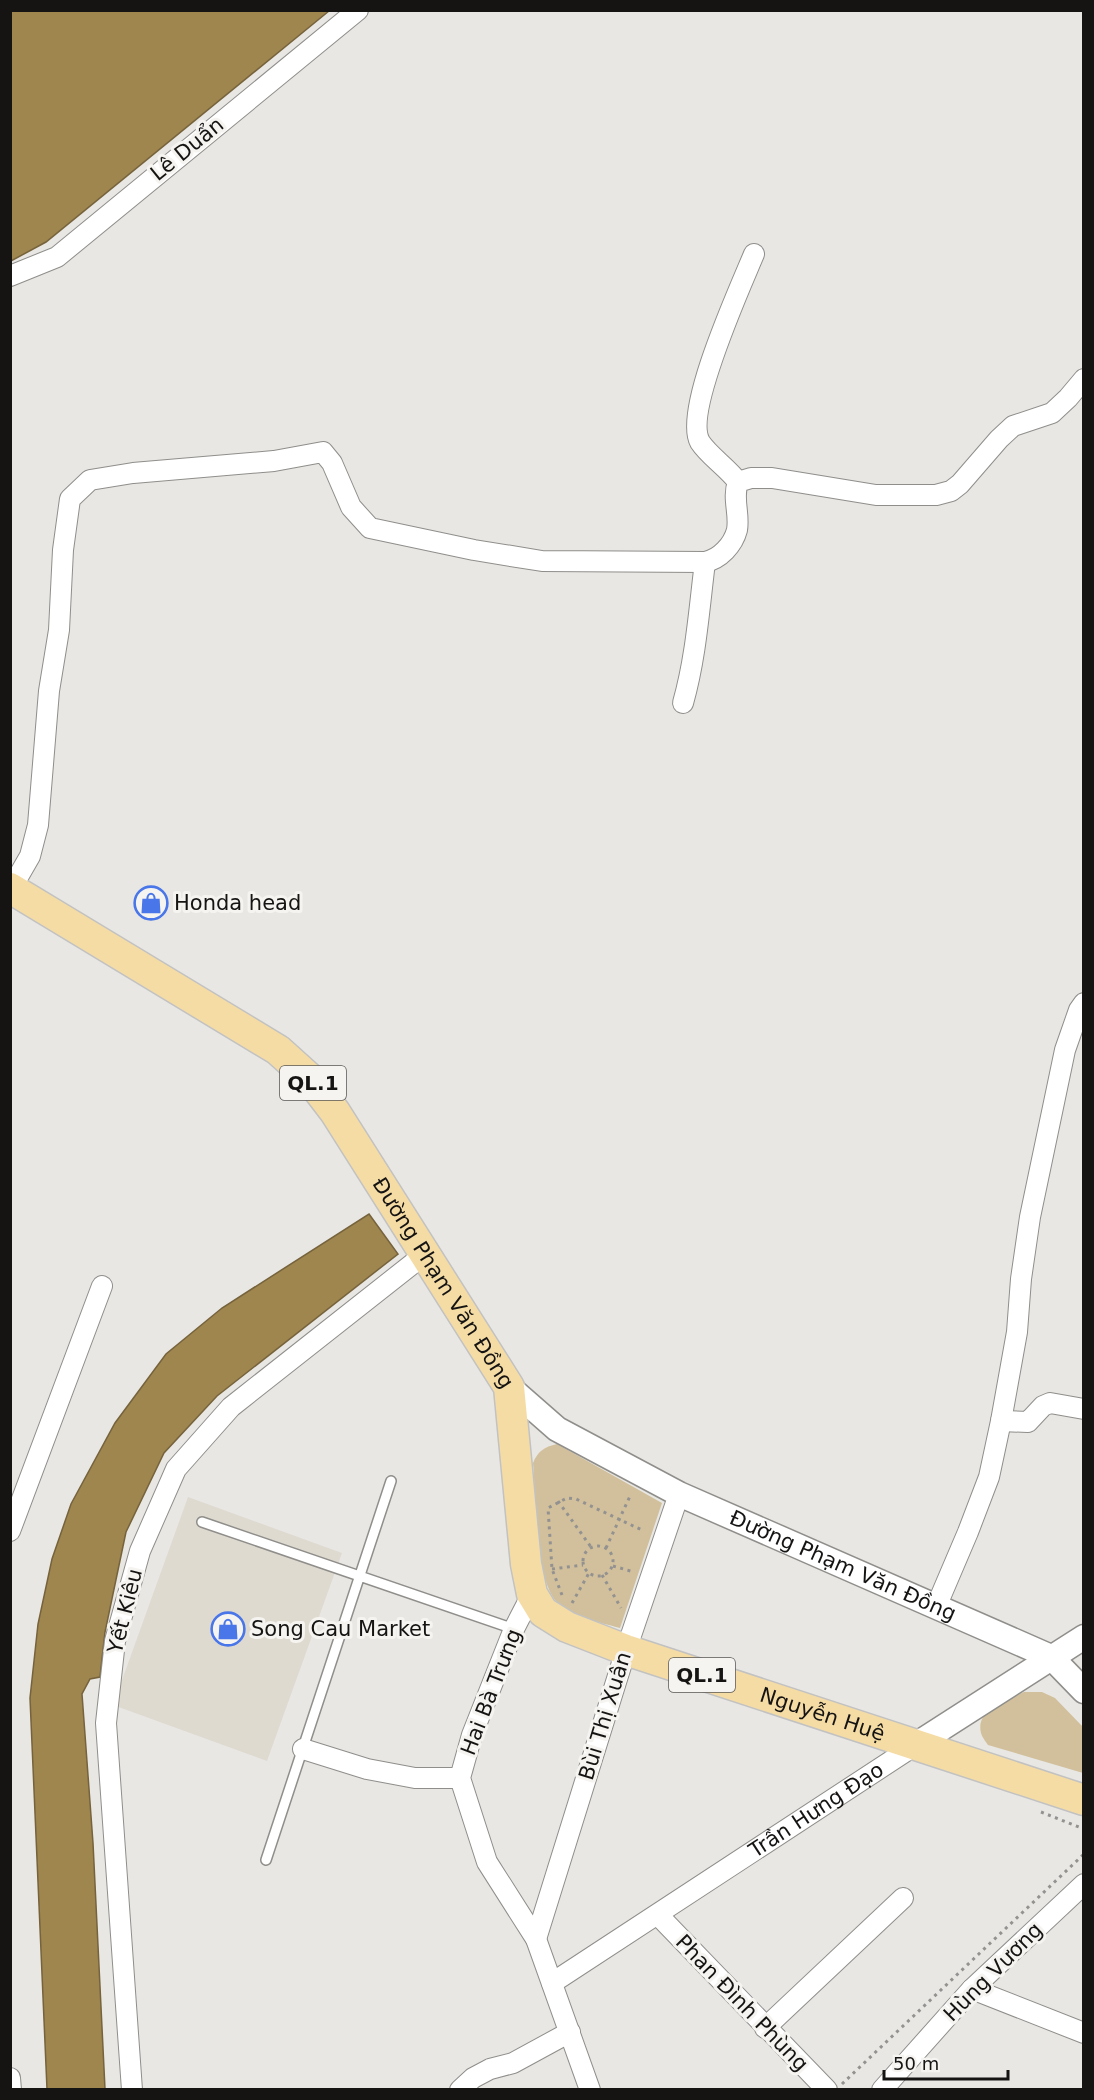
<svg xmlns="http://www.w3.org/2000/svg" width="1094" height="2100" viewBox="0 0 1094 2100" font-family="'DejaVu Sans',sans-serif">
	<rect width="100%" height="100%" fill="#e8e7e4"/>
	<path fill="#dfdad0" d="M 188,1497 L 342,1553 L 267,1761 L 113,1705 Z"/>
	<path fill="#d2c09c" d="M 557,1444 L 662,1503 L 620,1628 C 599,1622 573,1618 557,1602 C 535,1581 536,1494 533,1463 C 538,1451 544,1447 557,1444 Z
		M 1024,1692 L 1042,1692 L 1055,1698 L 1083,1727 L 1083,1773 L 988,1745 C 986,1742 982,1737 981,1733 C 975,1709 1008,1700 1024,1692 Z"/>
	<path fill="#9f854e" stroke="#76633c" stroke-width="1.5" d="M 11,10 L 329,10 L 329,11 L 46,242 L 11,261 Z
		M 369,1214 L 398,1254 L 217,1396 L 164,1453 L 126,1532 L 105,1632 L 100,1677 L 90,1679 L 82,1694 L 93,1843 L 105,2089 L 47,2089 L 30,1698 L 38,1624 L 52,1559 L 71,1504 L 115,1423 L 166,1354 L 222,1308 Z"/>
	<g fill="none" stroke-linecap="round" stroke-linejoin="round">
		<g stroke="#8f8e8b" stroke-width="12">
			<path id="service" d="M 202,1522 L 514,1629
				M 266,1860 L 391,1481"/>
		</g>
		<g stroke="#8f8e8b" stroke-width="22">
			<g id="minor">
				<path d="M 10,276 L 57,257 L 358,10"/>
				<path d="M 738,482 C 728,468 709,456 700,442 C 683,412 740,288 754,254"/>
				<path d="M 683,703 C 696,657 699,610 705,562"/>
				<path d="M 11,889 L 30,856 L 38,825 L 49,691 L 59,630 L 63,550 L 70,499 L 90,480 L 133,473 L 274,461 L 323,452 L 332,463 L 351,507 L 370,528 L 474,550 L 542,561 L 705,562 C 720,559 733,545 737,530 C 740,514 732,498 738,482 L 751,478 L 772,478 L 876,495 L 936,495 L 951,491 L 960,484 L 999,439 L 1013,426 L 1052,413 L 1068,398 L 1084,379"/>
				<path d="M 1001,1421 L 1028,1422 L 1043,1406 L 1050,1403 L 1084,1409"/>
				<path d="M 10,1531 L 102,1286"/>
				<path d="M 532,1594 L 514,1629 L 472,1735 L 460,1778 L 487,1862 L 536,1939 L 590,2090"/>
				<path d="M 936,1607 L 968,1532 L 989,1477 L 1001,1421 L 1017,1332 L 1021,1279 L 1030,1217 L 1065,1050 L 1079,1010 L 1084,1003"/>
				<path d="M 303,1749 L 367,1769 L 415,1778 L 460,1778"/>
				<path d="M 658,1915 L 827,2090"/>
				<path d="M 536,1939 L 626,1650 L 679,1494"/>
				<path id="s1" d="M 552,1983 L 917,1744"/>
				<path d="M 972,1989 L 1084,2033"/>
				<path d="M 765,2028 L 903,1898"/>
				<path d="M 10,2078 L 11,2090"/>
				<path d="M 132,2090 L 106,1723 L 115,1641 L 140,1551 L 176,1469 L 231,1407 L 425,1254"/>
				<path d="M 460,2090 L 473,2078 L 490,2069 L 513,2063 L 570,2032"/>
				<path d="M 882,2090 L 972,1989 L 1084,1884"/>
			</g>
		</g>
		<g stroke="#8f8e8b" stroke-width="27">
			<g id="tertiary">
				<path id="s2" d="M 509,1387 L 557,1429 L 679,1494 L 1051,1657 L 1084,1691"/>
				<path d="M 917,1744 L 1084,1637"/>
			</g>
		</g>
		<g stroke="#c2c2c2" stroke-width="33">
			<g id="primary">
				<path id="s3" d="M 10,888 L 278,1050 L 309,1078 L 335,1112 L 509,1387 L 526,1564 L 532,1594 L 543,1612 L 567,1627 L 626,1650 L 1084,1800"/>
			</g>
		</g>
		<path stroke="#939290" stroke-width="3" stroke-dasharray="3 4.5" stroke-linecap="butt" d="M 558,1501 L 591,1547
			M583 1561a15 15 0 1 1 30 0a15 15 0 1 1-30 0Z
			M 606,1548 L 631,1494
			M 613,1566 L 634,1572
			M 552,1569 L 583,1565
			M 602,1575 L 621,1608
			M 562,1595 L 552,1569 L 548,1508 L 567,1498 L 576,1499 L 644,1531
			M 572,1603 L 589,1573
			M 1041,1812 L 1084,1829
			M 842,2084 L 1084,1854"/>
		<use href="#service" stroke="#fff" stroke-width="9"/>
		<use href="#minor" stroke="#fff" stroke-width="20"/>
		<use href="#tertiary" stroke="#fff" stroke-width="24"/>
		<use href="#primary" stroke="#f5dca5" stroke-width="30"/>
	</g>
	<defs>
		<g id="shop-ring" transform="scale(1.725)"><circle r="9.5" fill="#f6f4f1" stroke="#4976e8" stroke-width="1.5"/><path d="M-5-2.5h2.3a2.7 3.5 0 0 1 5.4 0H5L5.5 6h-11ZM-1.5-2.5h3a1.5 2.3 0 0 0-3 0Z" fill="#4976e8"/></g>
	</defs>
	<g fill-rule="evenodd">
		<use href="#shop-ring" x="151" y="903"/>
		<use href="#shop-ring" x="228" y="1629"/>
	</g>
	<g text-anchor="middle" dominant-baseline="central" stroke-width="6" stroke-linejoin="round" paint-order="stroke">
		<g fill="#f6f4f1" stroke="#585756" stroke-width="1.5">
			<rect x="280" y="1066" width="66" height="34" rx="4.5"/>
			<rect x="669" y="1658" width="66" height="34" rx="4.5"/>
		</g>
		<g font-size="20" font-weight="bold" fill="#151413">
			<text x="313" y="1083">QL.1</text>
			<text x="702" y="1675">QL.1</text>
		</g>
		<g font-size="21" fill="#151413" stroke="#f6f4f1">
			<text transform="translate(187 149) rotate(-39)">Lê Duẩn</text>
			<text stroke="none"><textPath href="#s3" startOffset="600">Đường Phạm Văn Đồng</textPath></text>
			<text stroke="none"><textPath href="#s2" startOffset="381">Đường Phạm Văn Đồng</textPath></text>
			<text transform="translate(125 1611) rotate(-76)">Yết Kiêu</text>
			<text transform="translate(491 1692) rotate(-69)">Hai Bà Trưng</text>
			<text stroke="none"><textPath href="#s3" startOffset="1251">Nguyễn Huệ</textPath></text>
			<text transform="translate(605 1716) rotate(-73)">Bùi Thị Xuân</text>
			<text stroke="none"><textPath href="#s1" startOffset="316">Trần Hưng Đạo</textPath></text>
			<text transform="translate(993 1972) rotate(-45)">Hùng Vương</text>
			<text transform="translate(742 2003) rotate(46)">Phan Đình Phùng</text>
		</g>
		<g font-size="21" fill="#151413" stroke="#f6f4f1" text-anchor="start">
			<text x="174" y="903">Honda head</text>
			<text x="251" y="1629">Song Cau Market</text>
		</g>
	</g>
	<rect width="1094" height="2100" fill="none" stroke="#151413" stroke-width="24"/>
	<path d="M884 2070v9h124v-9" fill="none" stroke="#151413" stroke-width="3"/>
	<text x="893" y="2070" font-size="18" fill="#151413" stroke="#f6f4f1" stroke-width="4.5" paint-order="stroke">50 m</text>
</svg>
